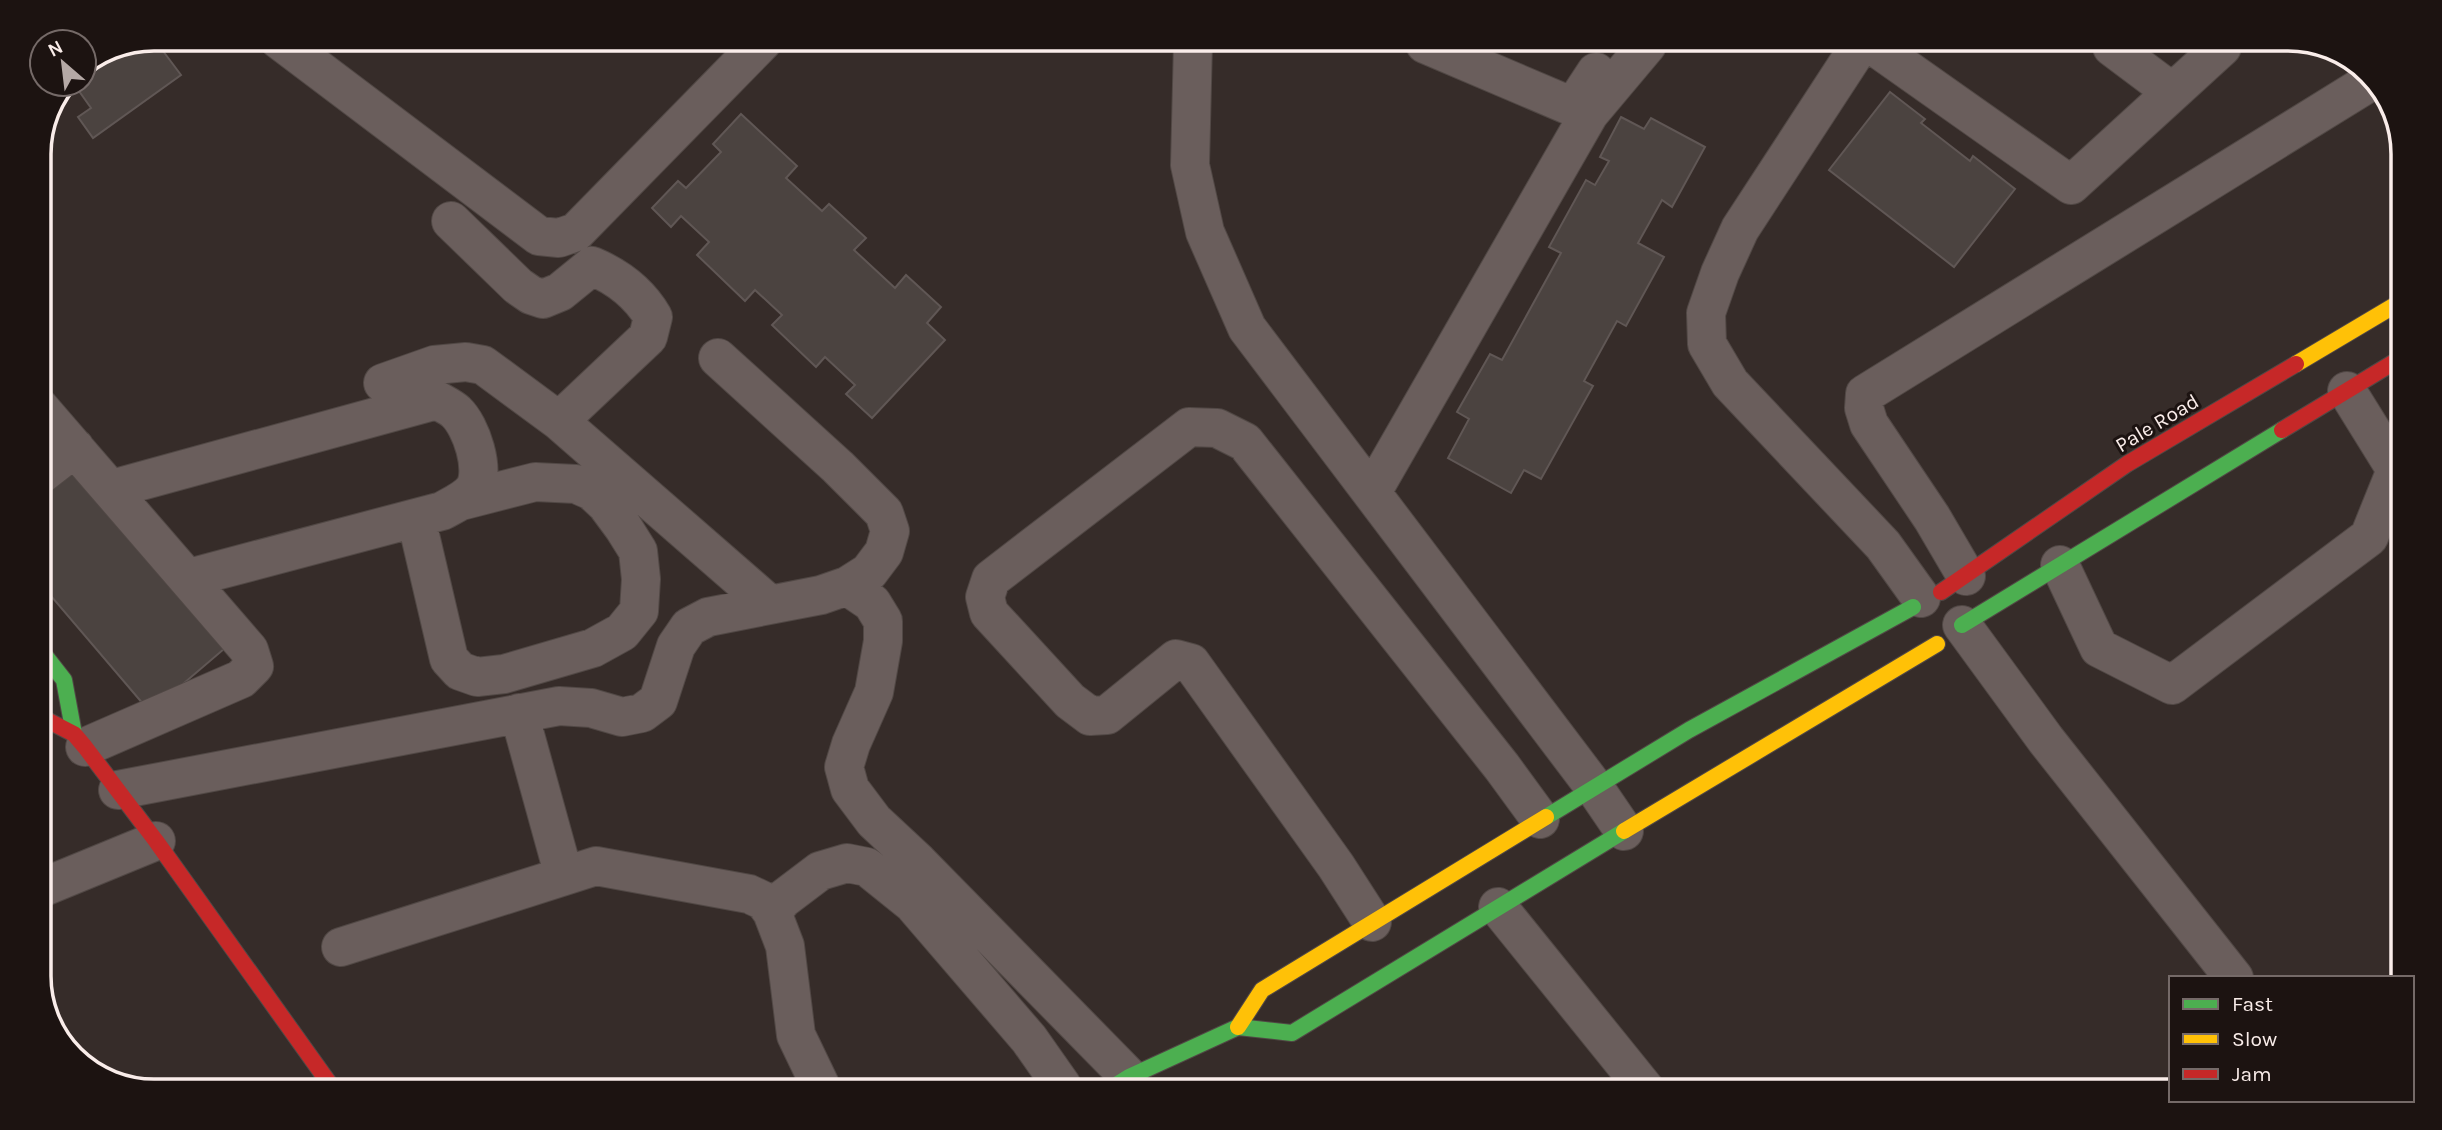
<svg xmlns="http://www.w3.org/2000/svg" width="2442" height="1130" viewBox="0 0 2442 1130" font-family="Karla,sans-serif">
	<rect width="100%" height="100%" fill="#362c29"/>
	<path fill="#4b4340" stroke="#605755" stroke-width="2" d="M 154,39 L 181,75 L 93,138 L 78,117 L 91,108 L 74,84 L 84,84 L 84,67 Z
		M 1890,92 L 1925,119 L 1921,123 L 1970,161 L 1973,156 L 2015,189 L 1954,267 L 1829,170 Z
		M 741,114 L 797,166 L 786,178 L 822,211 L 829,204 L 866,238 L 854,250 L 895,288 L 906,275 L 941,307 L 927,323 L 945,340 L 872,418 L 846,394 L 855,385 L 825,357 L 816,367 L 772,325 L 782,315 L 755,290 L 745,301 L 697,255 L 709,242 L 681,216 L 671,227 L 652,208 L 678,181 L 686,188 L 721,152 L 713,144 Z
		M 1621,117 L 1644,129 L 1651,118 L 1705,147 L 1672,207 L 1662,200 L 1638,243 L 1664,257 L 1626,326 L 1617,321 L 1584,381 L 1593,386 L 1541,479 L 1524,470 L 1511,493 L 1448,458 L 1469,419 L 1457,412 L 1490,354 L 1502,360 L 1561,253 L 1549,247 L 1586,180 L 1595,185 L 1609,161 L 1600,157 Z
		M 69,468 L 224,649 L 150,712 L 39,582 L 39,494 Z"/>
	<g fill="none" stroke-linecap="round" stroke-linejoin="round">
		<g stroke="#514845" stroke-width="40">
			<path id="street" d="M 278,39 L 539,236 L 559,238 L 576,232 L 763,41
				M 1193,43 L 1190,165 L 1205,232 L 1247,328 L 1594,787 L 1624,831
				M 1425,44 L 1573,107 L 1596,72
				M 1860,45 L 1740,229 L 1720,273 L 1706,313 L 1707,344 L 1730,383 L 1883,545 L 1921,598
				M 1874,46 L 2071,185 L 2222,47
				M 2112,47 L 2172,92
				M 451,221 L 518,286 L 531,295 L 543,299 L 560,292 L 592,266 C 618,277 639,293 653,317 L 648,337 L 559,421
				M 383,383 L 434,365 L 466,362 L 483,365 L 559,421 L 769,604
				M 39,407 L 249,650 L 254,666 L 241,679 L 85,747
				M 39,476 L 75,448
				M 112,489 L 437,400 C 443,404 451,407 456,412 C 471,426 486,470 474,489 C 467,499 453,505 442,511 L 189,578
				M 1372,492 L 1589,114 L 1647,45
				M 416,518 L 449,659 L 460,671 L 477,677 L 504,674 L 593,648 L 622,632 L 639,611 L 641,579 L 638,551 L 623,527 L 606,504 L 592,491 L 576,484 L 535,482 L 461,501
				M 2060,565 L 2099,648 L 2172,685 L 2369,537 L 2396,470 L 2347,391
				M 1966,576 L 1932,518 L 1869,424 L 1864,408 L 1865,394 L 2373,80
				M 847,586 L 872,603 L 883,621 L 883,641 L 874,692 L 851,744 L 844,767 L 850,789 L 874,821 L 918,862 L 1129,1077
				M 1962,625 L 2046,740 L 2234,978
				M 519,713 L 564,876
				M 118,790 L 559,706 L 591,708 L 622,717 L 642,713 L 658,701 L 676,646 L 689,627 L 708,617 L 821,595 L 847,586 L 869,572 L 884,552 L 890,531 L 884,513 L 838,467 L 718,358
				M 39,889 L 156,841
				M 1498,907 L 1645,1089
				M 772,912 L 783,899 L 820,871 L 847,863 L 867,867 L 913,904 L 1029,1039 L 1062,1086
				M 1372,922 L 1336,866 L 1191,663 L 1176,659 L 1107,715 L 1090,716 L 1070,701 L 989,613 L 985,597 L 991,579 L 1189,427 L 1217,428 L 1245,442 L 1502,767 L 1540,819
				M 341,947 L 596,866 L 749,894 L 764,901 L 772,912 L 785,946 L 796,1035 L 820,1085"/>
		</g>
		<g stroke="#514845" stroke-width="18">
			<path id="fast" d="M 1962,625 L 2282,430
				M 39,648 L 64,680 L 74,734
				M 1546,817 L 1689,730 L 1913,607
				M 1113,1087 L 1129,1077 L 1238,1027 L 1292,1033 L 1624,831"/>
		</g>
		<g stroke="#514845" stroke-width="18">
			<path id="slow" d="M 2296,364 L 2402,301
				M 1624,831 L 1937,644
				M 1238,1027 L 1262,990 L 1546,817"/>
		</g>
		<g stroke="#514845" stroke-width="18">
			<path id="jam" d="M 2282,430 L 2401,358
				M 1941,592 L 2127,464 L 2296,364
				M 39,716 L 74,734 L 85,747 L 156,841 L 329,1083"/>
		</g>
		<use href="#street" stroke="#6a5e5c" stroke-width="38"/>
		<use href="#fast" stroke="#4caf50" stroke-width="16"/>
		<use href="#slow" stroke="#ffc107" stroke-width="16"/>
		<use href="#jam" stroke="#c62828" stroke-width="16"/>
	</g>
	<g text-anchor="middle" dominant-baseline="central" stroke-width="6" stroke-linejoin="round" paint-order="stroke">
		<g font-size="21" fill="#faedea" stroke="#1c1311">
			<text transform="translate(2157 423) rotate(-31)">Pale Road</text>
		</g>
	</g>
	<path d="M0 0H2442V1130H0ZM154 51H2288A103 103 0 0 1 2391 154V976A103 103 0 0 1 2288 1079H154A103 103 0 0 1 51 976V154A103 103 0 0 1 154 51Z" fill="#1c1311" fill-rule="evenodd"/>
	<path fill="none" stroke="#faedea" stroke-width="3.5" d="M154 51H2288A103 103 0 0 1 2391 154V976A103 103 0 0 1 2288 1079H154A103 103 0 0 1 51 976V154A103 103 0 0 1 154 51Z"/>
	<rect x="2169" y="976" width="245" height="126" fill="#1c1311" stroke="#756a68" stroke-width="2"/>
	<rect x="2183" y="999" width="35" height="10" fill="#4caf50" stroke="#756a68" stroke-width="2"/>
	<text x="2232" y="1011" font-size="21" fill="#faedea">Fast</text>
	<rect x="2183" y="1034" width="35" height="10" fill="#ffc107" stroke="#756a68" stroke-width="2"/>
	<text x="2232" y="1046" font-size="21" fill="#faedea">Slow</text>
	<rect x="2183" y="1069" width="35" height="10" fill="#c62828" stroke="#756a68" stroke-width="2"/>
	<text x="2232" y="1081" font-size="21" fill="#faedea">Jam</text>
	<g transform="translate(63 63) rotate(332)"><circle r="33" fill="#1c1311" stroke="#756a68" stroke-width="2"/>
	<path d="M0-5L12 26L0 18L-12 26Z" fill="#b5a9a6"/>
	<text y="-10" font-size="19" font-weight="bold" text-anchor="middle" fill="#faedea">N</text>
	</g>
</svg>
